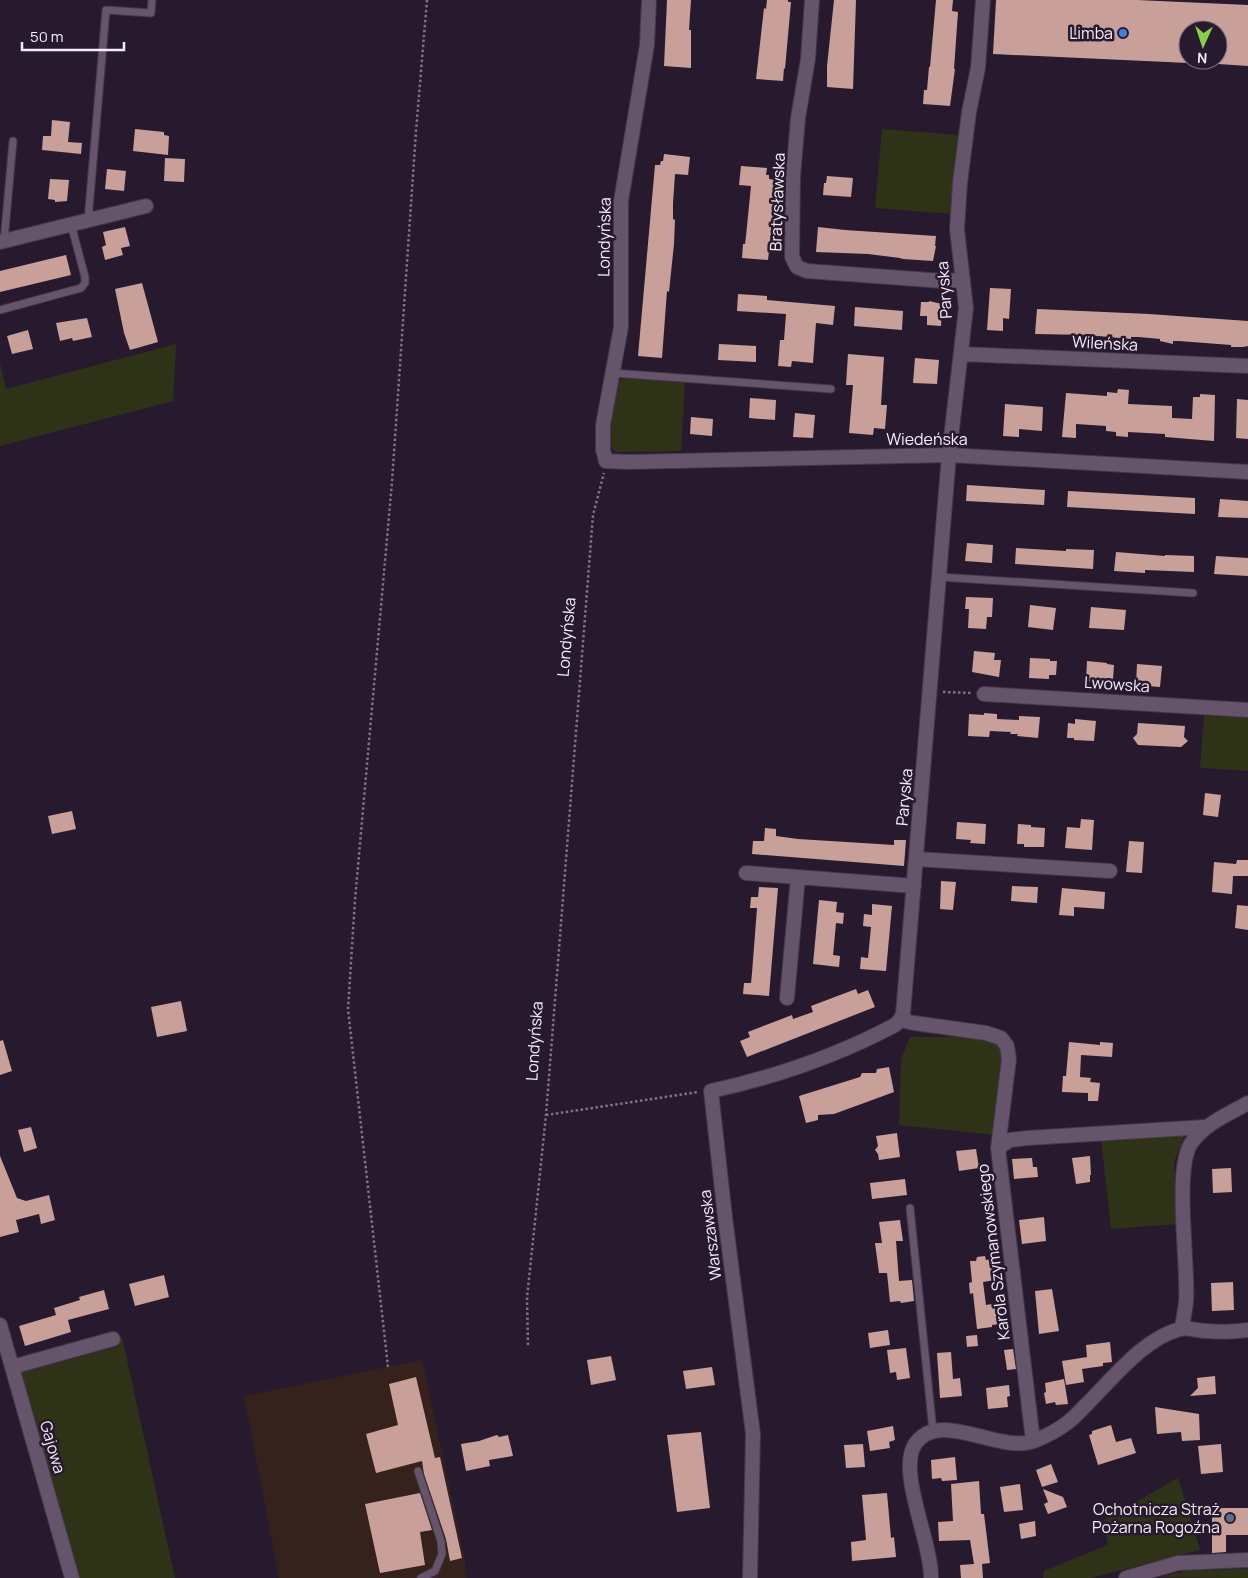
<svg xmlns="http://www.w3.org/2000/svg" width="1248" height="1578" viewBox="0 0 1248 1578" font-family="Manrope,sans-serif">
	<rect width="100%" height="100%" fill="#281a2e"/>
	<path fill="#35221d" d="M 422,1360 L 465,1560 L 466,1578 L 279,1578 L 244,1396 Z"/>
	<path fill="#2e3317" d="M 882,129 L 959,135 L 953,214 L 875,208 Z
		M 176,344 L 173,401 L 0,446 L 0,363 L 6,389 Z
		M 632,378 L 685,383 L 681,451 L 615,452 C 602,441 613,392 621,379 Z
		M 1204,716 L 1248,717 L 1248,771 L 1200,768 Z
		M 910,1037 L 958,1037 L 990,1040 L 998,1046 L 1004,1058 L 996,1135 L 899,1125 L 901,1059 Z
		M 1185,1135 L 1174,1162 L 1178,1224 L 1111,1229 L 1101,1139 Z
		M 122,1337 L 175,1578 L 78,1578 L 20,1373 L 116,1347 Z
		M 1178,1478 L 1200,1550 L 1090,1578 L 1043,1578 L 1044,1571 L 1108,1545 L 1103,1521 Z
		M 1248,1569 L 1248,1578 L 1158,1577 L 1191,1570 Z"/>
	<path fill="#c99f9a" d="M 667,0 L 691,0 L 689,30 L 691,30 L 691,68 L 664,66 Z
		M 767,0 L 788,0 L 788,2 L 791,2 L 785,69 L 784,68 L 783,81 L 756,79 L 764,8 L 766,9 Z
		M 834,0 L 856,0 L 853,89 L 827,87 L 827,66 Z
		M 936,0 L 953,0 L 952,11 L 958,12 L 954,69 L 955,69 L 950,106 L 923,104 L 924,90 L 927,90 L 929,67 L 930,67 Z
		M 996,0 L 1137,0 L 1248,5 L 1248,66 L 1218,64 L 1218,30 L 1188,30 L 1188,63 L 993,54 Z
		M 52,120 L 70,122 L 68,142 L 82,143 L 81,154 L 42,150 L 43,136 L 51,136 Z
		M 135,129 L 164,132 L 164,135 L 169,136 L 168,155 L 133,151 Z
		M 664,154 L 690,157 L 688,175 L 675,174 L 673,203 L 673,219 L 675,220 L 674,244 L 669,292 L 667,291 L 662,358 L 638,356 L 655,165 L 660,165 L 661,161 L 663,161 Z
		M 165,158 L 185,159 L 184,182 L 164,181 Z
		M 741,166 L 767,168 L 766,175 L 769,175 L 769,179 L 775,180 L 773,205 L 774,205 L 768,260 L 742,258 L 743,244 L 745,244 L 746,236 L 751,186 L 739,185 Z
		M 107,169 L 126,171 L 124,191 L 105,189 Z
		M 827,176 L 853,178 L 851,197 L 823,195 L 824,183 L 826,183 Z
		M 50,179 L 69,180 L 67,201 L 55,202 L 55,200 L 48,199 Z
		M 125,227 L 130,246 L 121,248 L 123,255 L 105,260 L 102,247 L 106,245 L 103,232 Z
		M 818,227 L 845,230 L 936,236 L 935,246 L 936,246 L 933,261 L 903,259 L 900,258 L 868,254 L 816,252 Z
		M 66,255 L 71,275 L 0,292 L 0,271 Z
		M 142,283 L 158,342 L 130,350 L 124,333 L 115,289 Z
		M 990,288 L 1011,289 L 1009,319 L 1003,318 L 1003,331 L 987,330 Z
		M 738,294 L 767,296 L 767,300 L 835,306 L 833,325 L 816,323 L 813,363 L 792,361 L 791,367 L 778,366 L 780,340 L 784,340 L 786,314 L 737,311 Z
		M 929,301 L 942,304 L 941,326 L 927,325 L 927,316 L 920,316 L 921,302 L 929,302 Z
		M 855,307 L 903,311 L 902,330 L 854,326 Z
		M 1037,309 L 1149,314 L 1248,321 L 1248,346 L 1243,347 L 1231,347 L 1231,345 L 1179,341 L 1173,341 L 1173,344 L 1160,341 L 1160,339 L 1139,337 L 1131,337 L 1131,339 L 1087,335 L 1035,334 Z
		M 87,318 L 92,337 L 73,341 L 72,338 L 60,341 L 56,323 Z
		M 28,330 L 33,349 L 12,354 L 7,336 Z
		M 719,344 L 756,346 L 756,362 L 718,360 Z
		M 848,354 L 884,357 L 881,405 L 887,405 L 885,429 L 874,428 L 873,435 L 849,433 L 853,385 L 846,385 Z
		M 915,358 L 939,360 L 937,384 L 913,383 Z
		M 1118,389 L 1129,390 L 1128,404 L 1172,406 L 1172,418 L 1192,419 L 1193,397 L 1200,397 L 1200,394 L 1215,395 L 1214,441 L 1165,437 L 1165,434 L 1128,432 L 1128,437 L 1116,436 L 1116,432 L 1106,431 L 1106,426 L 1076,424 L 1076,438 L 1062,437 L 1066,393 L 1107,396 L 1107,392 L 1117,393 Z
		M 750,398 L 776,400 L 775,420 L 749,418 Z
		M 1237,399 L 1248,400 L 1248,439 L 1236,438 Z
		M 1005,404 L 1043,407 L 1042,431 L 1019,429 L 1019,437 L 1003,436 Z
		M 795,413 L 815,415 L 813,438 L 793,437 Z
		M 691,417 L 713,419 L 712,436 L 690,434 Z
		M 967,485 L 1045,490 L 1044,505 L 966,501 Z
		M 1068,491 L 1195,498 L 1195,514 L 1067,507 Z
		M 1220,499 L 1248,501 L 1248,518 L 1218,517 Z
		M 967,543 L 993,545 L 992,563 L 965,561 Z
		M 1016,548 L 1066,551 L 1066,549 L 1094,550 L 1093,569 L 1015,564 Z
		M 1116,552 L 1165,556 L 1165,555 L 1194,556 L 1194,572 L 1145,570 L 1145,573 L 1114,571 Z
		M 1216,556 L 1248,558 L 1248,576 L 1214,574 Z
		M 966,597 L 993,598 L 992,617 L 987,617 L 986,629 L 968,628 L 969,609 L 965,609 Z
		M 1030,605 L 1056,608 L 1053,630 L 1028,627 Z
		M 1091,607 L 1126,610 L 1124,630 L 1089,628 Z
		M 974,651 L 995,653 L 994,660 L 1001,660 L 999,677 L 972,672 Z
		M 1030,658 L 1050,659 L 1050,661 L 1057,661 L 1056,675 L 1049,675 L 1049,679 L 1029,678 Z
		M 1087,661 L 1107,663 L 1107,664 L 1114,665 L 1113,679 L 1106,678 L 1106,683 L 1086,681 Z
		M 1137,664 L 1162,666 L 1160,687 L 1136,685 Z
		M 984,713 L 997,714 L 997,719 L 1019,720 L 1019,716 L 1040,717 L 1038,738 L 1017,736 L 1018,734 L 1010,734 L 1011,732 L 990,731 L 989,737 L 968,736 L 969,714 L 984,715 Z
		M 1075,719 L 1096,721 L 1094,741 L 1074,740 L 1074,738 L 1067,738 L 1068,723 L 1075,724 Z
		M 1138,723 L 1185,726 L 1184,737 L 1188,741 L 1181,747 L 1138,745 L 1133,738 L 1137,734 Z
		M 1205,793 L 1221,795 L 1218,817 L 1203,815 Z
		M 72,811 L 76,829 L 52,834 L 48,816 Z
		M 1081,819 L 1094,820 L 1092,850 L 1065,848 L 1067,827 L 1080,828 Z
		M 957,822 L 986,824 L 985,844 L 970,843 L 971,840 L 956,839 Z
		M 1018,824 L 1031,825 L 1031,827 L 1045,828 L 1044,847 L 1024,847 L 1024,844 L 1017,844 Z
		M 765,828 L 776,829 L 776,836 L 798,839 L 894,845 L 894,840 L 906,840 L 904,866 L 752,854 L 753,841 L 764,841 Z
		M 1129,841 L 1144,842 L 1142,873 L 1126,872 Z
		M 1237,860 L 1248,860 L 1248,876 L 1233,876 L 1232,894 L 1212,892 L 1214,862 L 1236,864 Z
		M 941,881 L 956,882 L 953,910 L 940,909 Z
		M 1012,886 L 1038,887 L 1037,903 L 1011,901 Z
		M 759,887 L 778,888 L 769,996 L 743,994 L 744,983 L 751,983 L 752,973 L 757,908 L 750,908 L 751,897 L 758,897 Z
		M 1062,888 L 1105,892 L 1104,909 L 1074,907 L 1074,916 L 1059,915 Z
		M 819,900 L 837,902 L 836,912 L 844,913 L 843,924 L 836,923 L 834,945 L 833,955 L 840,956 L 839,967 L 813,964 Z
		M 872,904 L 892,906 L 886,971 L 860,969 L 861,957 L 868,958 L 871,927 L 863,926 L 864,914 L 872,915 Z
		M 1237,905 L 1248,906 L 1248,930 L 1235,928 Z
		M 856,989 L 858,994 L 868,990 L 875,1007 L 747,1057 L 740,1041 L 750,1037 L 748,1032 L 792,1015 L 793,1019 L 813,1012 L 811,1006 Z
		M 181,1001 L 187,1031 L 157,1037 L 151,1007 Z
		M 3,1040 L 12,1071 L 0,1075 L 0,1041 Z
		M 1069,1042 L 1100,1045 L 1100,1042 L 1113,1043 L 1112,1057 L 1081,1055 L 1080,1077 L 1091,1078 L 1090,1082 L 1100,1083 L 1098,1101 L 1088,1101 L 1088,1093 L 1062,1092 L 1063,1076 L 1066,1076 Z
		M 889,1067 L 894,1092 L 834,1114 L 818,1115 L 818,1120 L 806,1123 L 799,1096 L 860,1077 L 862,1073 L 876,1073 L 877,1069 Z
		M 31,1127 L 37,1148 L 24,1152 L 18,1130 Z
		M 897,1133 L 900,1157 L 879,1160 L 878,1154 L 875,1150 L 878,1146 L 876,1136 Z
		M 976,1149 L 979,1168 L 959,1171 L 956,1151 Z
		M 0,1156 L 17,1198 L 26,1201 L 49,1195 L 55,1220 L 41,1224 L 39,1214 L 16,1220 L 19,1232 L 0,1237 Z
		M 1090,1156 L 1091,1175 L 1090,1175 L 1090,1182 L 1076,1184 L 1072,1158 Z
		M 1032,1158 L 1033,1167 L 1037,1167 L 1038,1177 L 1014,1179 L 1012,1159 Z
		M 1231,1168 L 1232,1192 L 1213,1193 L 1212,1169 Z
		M 905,1179 L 907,1195 L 872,1199 L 870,1183 Z
		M 1044,1217 L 1046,1241 L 1022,1244 L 1019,1220 Z
		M 900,1220 L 903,1241 L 896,1241 L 899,1281 L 912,1280 L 914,1301 L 901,1303 L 900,1301 L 890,1302 L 887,1273 L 879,1273 L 875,1243 L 882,1243 L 879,1222 Z
		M 985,1256 L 986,1260 L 993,1259 L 995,1280 L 983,1282 L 986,1305 L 998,1303 L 1000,1324 L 992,1325 L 992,1327 L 977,1329 L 973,1293 L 970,1294 L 969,1283 L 972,1282 L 970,1261 L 976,1261 L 977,1257 Z
		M 164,1275 L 169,1297 L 135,1306 L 129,1284 Z
		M 1233,1282 L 1234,1310 L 1212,1311 L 1211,1283 Z
		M 1052,1289 L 1059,1331 L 1039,1334 L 1035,1291 Z
		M 104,1290 L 109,1309 L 68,1320 L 71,1332 L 25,1346 L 19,1326 L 56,1315 L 54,1308 L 80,1300 L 79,1297 Z
		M 888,1330 L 890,1345 L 870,1348 L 868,1333 Z
		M 977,1335 L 978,1346 L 967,1347 L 966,1336 Z
		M 1110,1342 L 1112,1362 L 1103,1363 L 1103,1366 L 1082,1369 L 1084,1382 L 1066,1385 L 1062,1361 L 1087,1357 L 1086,1345 Z
		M 906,1348 L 910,1378 L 897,1380 L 896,1372 L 890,1373 L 887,1350 Z
		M 1013,1349 L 1016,1369 L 1007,1370 L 1004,1350 Z
		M 951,1352 L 953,1379 L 960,1378 L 962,1396 L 940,1398 L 937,1353 Z
		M 611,1356 L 616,1380 L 591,1385 L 587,1360 Z
		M 712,1367 L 715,1385 L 686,1389 L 683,1371 Z
		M 1215,1376 L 1216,1394 L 1190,1396 L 1198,1388 L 1197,1378 Z
		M 416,1377 L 435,1458 L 440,1457 L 462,1558 L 450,1561 L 446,1539 L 424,1474 L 422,1461 L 376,1473 L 366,1434 L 398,1425 L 389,1384 Z
		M 1064,1379 L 1068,1404 L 1056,1405 L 1055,1402 L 1046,1404 L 1044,1393 L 1046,1392 L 1045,1383 Z
		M 1009,1385 L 1010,1396 L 1007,1397 L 1008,1407 L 988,1409 L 986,1388 Z
		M 1155,1407 L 1199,1414 L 1200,1440 L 1182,1441 L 1181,1432 L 1157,1434 Z
		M 1111,1425 L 1116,1442 L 1131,1438 L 1136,1453 L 1098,1465 L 1089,1435 L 1092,1434 L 1092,1431 Z
		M 893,1426 L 895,1440 L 889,1442 L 890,1448 L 870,1451 L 867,1431 Z
		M 701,1432 L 710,1508 L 677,1512 L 667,1435 Z
		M 497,1435 L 499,1437 L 508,1435 L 513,1456 L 489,1460 L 490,1466 L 466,1471 L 461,1444 L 479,1441 Z
		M 863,1444 L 865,1467 L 846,1468 L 844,1445 Z
		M 1221,1444 L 1223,1472 L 1201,1474 L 1198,1446 Z
		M 955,1457 L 957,1480 L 942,1481 L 941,1478 L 932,1479 L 931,1460 Z
		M 1051,1464 L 1058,1482 L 1042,1487 L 1036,1470 Z
		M 979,1481 L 981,1514 L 984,1514 L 990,1563 L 982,1564 L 983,1578 L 961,1578 L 960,1565 L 974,1564 L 970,1540 L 939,1541 L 938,1522 L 953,1521 L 951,1484 Z
		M 1020,1484 L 1023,1510 L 1004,1512 L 1000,1487 Z
		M 1043,1489 L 1063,1497 L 1067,1507 L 1048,1514 L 1044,1504 L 1048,1502 Z
		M 420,1493 L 432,1530 L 420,1532 L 425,1565 L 380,1573 L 365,1504 Z
		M 887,1493 L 891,1538 L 894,1537 L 896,1557 L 852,1561 L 851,1542 L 866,1540 L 862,1495 Z
		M 1212,1508 L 1248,1508 L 1248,1535 L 1226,1535 L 1226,1552 L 1212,1553 Z
		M 1035,1521 L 1036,1536 L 1021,1539 L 1019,1524 Z"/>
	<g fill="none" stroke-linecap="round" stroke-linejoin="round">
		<g stroke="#443848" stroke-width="9">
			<path id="service" d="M 88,220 L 106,10 L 151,13 L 152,0
				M 4,241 L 13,141
				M 0,310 L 81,288 L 85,283 L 85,277 L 71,224
				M 612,373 L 831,389
				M 939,577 L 1193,593
				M 910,1208 L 933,1431
				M 418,1471 L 441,1541 L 442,1554 L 435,1571 L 421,1578"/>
		</g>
		<g stroke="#443848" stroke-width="16">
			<path id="minor" d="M 812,0 L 808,59 L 798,118 L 793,177 L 792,257 L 797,267 L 807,271 L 943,281 L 963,280
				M 0,242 L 146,206
				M 961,354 L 1248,366
				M 606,461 L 603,450 L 603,425 L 621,327 L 621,201 L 647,45 L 649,0
				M 984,694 L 1248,710
				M 916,859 L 1110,871
				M 746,873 L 914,886
				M 787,998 L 798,877
				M 900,1020 L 914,1023 L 986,1033 L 1001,1038 L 1007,1046 L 1009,1059 L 998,1148
				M 0,1325 L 72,1578
				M 1182,1328 C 1183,1320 1185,1311 1186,1302 C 1189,1267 1173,1166 1192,1142 C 1206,1123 1229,1114 1248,1103
				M 12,1367 L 113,1339
				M 1033,1441 L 998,1148 L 1010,1140 L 1028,1138 L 1205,1127
				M 750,1578 L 753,1434 L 725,1217 L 711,1091 C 775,1077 837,1056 895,1025 L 900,1020 L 903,1014 L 949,455 L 966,308 L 957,229 L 960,183 L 969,112 L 978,68 L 983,0
				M 931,1578 C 932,1543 897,1472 915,1444 C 940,1408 998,1454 1034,1441 C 1044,1437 1058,1430 1067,1423 C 1074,1418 1080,1411 1086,1405 C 1113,1378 1143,1339 1180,1329 C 1188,1327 1198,1331 1206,1331 C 1220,1332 1234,1332 1248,1330
				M 1126,1578 L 1178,1563 L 1248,1560"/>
		</g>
		<g stroke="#443848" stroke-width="16">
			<path id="tertiary" d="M 606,461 L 629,462 L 949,455 L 1248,472"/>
		</g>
		<path stroke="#7f7384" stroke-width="2.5" stroke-dasharray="2.5 2.5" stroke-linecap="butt" d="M 943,692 L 972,693
			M 546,1115 L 698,1092
			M 528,1345 L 527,1298 L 546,1115 L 593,515 L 604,473
			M 388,1367 L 348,1009 L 355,900 L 392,482 L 416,131 L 427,0"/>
		<use href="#service" stroke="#65546b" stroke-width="7"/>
		<use href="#minor" stroke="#65546b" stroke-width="14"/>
		<use href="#tertiary" stroke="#65546b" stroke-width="14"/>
	</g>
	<circle fill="#3f7fe0" stroke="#281a2e" stroke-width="2" cx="1123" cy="33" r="5"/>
	<circle fill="#5c6f8a" stroke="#281a2e" stroke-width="2" cx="1230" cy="1518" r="5"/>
	<g text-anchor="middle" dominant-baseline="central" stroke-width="5" stroke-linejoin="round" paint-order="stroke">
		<g font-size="16" fill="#f7edfb" stroke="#281a2e" text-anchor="end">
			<text x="1113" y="33">Limba</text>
			<text x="1220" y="1509">Ochotnicza Straż<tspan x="1220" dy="18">Pożarna Rogoźna</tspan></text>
		</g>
		<g font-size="16" fill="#f7edfb" stroke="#281a2e">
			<text transform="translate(777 202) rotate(-88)">Bratysławska</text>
			<text transform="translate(604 237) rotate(-89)">Londyńska</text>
			<text transform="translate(944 290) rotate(-94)">Paryska</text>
			<text transform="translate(1105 343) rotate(3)">Wileńska</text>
			<text x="927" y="439">Wiedeńska</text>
			<text transform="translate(566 637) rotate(-85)">Londyńska</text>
			<text transform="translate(1117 684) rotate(4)">Lwowska</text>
			<text transform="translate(904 797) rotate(-85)">Paryska</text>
			<text transform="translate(534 1041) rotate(-86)">Londyńska</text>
			<text transform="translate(710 1235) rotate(-97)">Warszawska</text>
			<text transform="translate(993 1252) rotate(-97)">Karola Szymanowskiego</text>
			<text transform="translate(53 1447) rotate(74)">Gajowa</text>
		</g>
	</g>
	<g transform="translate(1203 45) rotate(183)"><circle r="24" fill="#281a2e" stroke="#7b6e80"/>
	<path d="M0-4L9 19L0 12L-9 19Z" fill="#87cf4a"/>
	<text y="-8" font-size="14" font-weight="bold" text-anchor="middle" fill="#f7edfb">N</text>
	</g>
	<path d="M22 42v8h102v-8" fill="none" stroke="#f7edfb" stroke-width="2.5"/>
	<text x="30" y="42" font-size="15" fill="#f7edfb" stroke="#281a2e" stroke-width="4" paint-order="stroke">50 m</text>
</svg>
